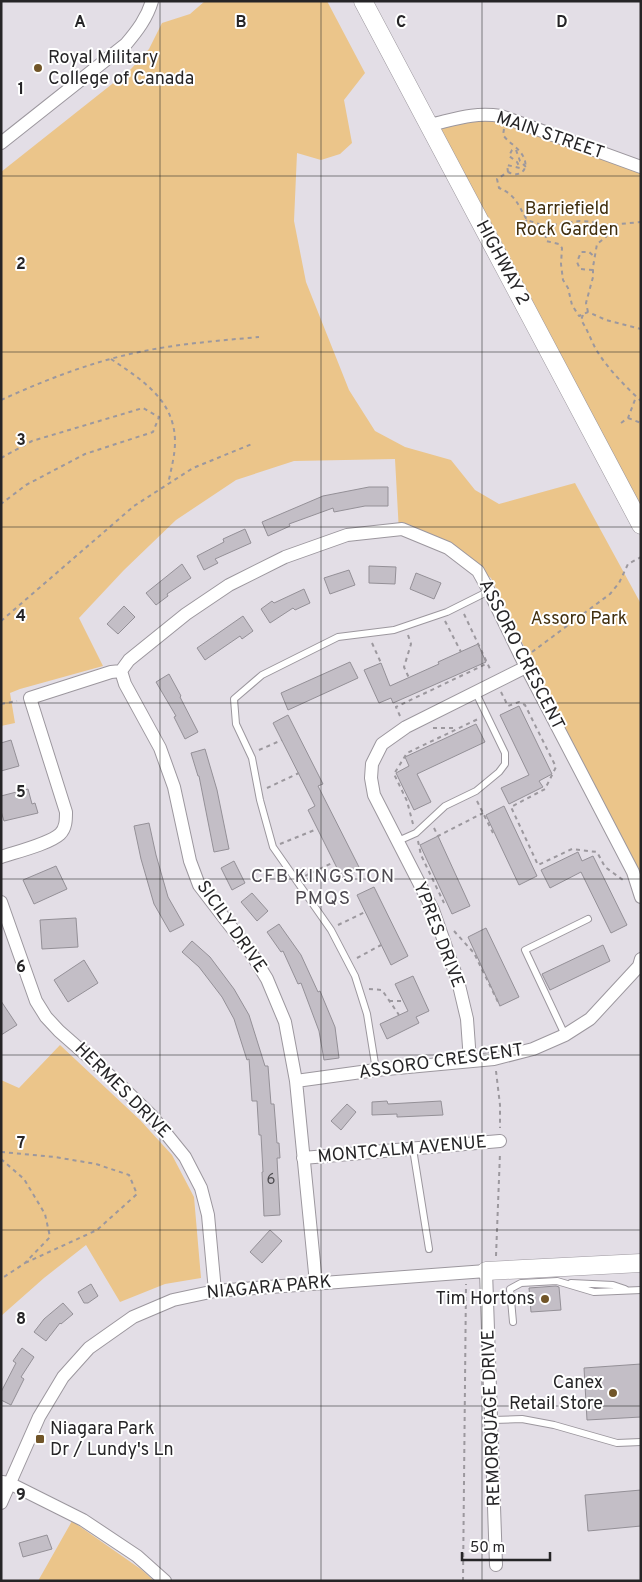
<svg xmlns="http://www.w3.org/2000/svg" width="642" height="1582" viewBox="0 0 642 1582" font-family="Overpass,sans-serif">
	<rect width="100%" height="100%" fill="#e3dee6"/>
	<path fill="#ebc58a" d="M 205,1 L 327,1 L 365,73 L 344,100 L 352,143 L 340,154 L 321,160 L 297,153 L 294,221 L 306,282 L 349,390 L 375,431 L 405,447 L 451,460 L 475,490 L 499,504 L 575,483 L 641,604 L 641,877 L 534,667 L 491,578 L 459,555 L 399,532 L 395,459 L 294,461 L 236,480 L 176,520 L 124,570 L 79,618 L 103,666 L 20,689 L 10,693 L 15,723 L 1,726 L 1,172 L 131,69 L 149,49 L 162,23 L 190,14 Z
		M 483,114 L 641,167 L 641,506 L 429,125 Z
		M 60,1045 L 140,1120 L 172,1155 L 194,1197 L 201,1278 L 165,1284 L 120,1302 L 86,1245 L 44,1278 L 1,1316 L 1,1080 L 19,1088 Z
		M 72,1521 L 142,1570 L 154,1581 L 38,1581 Z"/>
	<path fill="#c3bec6" stroke="#949097" d="M 369,487 L 388,487 L 388,506 L 365,506 L 334,512 L 333,508 L 289,524 L 290,526 L 268,536 L 262,522 L 323,496 Z
		M 245,529 L 251,543 L 215,559 L 218,563 L 204,570 L 197,556 L 224,542 L 223,539 Z
		M 182,564 L 191,578 L 167,594 L 168,596 L 156,605 L 146,593 Z
		M 369,566 L 396,567 L 395,584 L 369,583 Z
		M 349,570 L 355,585 L 330,594 L 324,578 Z
		M 416,573 L 441,583 L 434,599 L 410,589 Z
		M 304,589 L 310,603 L 295,610 L 293,608 L 270,623 L 261,609 L 272,601 L 274,603 Z
		M 124,606 L 135,617 L 118,634 L 107,624 Z
		M 243,616 L 253,631 L 242,639 L 240,636 L 205,660 L 197,648 Z
		M 478,644 L 486,662 L 393,703 L 391,698 L 379,703 L 364,670 L 381,663 L 390,686 L 439,664 L 438,662 Z
		M 350,662 L 358,678 L 288,710 L 281,693 Z
		M 169,674 L 181,696 L 180,697 L 198,732 L 185,739 L 174,717 L 176,716 L 156,682 Z
		M 519,706 L 552,774 L 539,781 L 543,787 L 509,804 L 501,788 L 529,775 L 500,715 Z
		M 288,715 L 323,784 L 318,786 L 360,869 L 342,878 L 308,810 L 315,806 L 273,723 Z
		M 476,724 L 485,742 L 417,774 L 431,802 L 414,810 L 396,773 L 409,766 L 405,757 Z
		M 11,740 L 19,766 L 1,771 L 1,743 Z
		M 205,749 L 217,790 L 229,849 L 214,852 L 199,776 L 198,776 L 191,753 Z
		M 28,789 L 32,804 L 35,803 L 38,813 L 4,821 L 1,811 L 1,796 Z
		M 504,806 L 537,876 L 519,885 L 486,815 Z
		M 149,823 L 156,855 L 168,897 L 184,925 L 170,932 L 154,904 L 141,859 L 134,826 Z
		M 438,836 L 470,906 L 452,914 L 420,845 Z
		M 578,852 L 582,861 L 593,856 L 627,925 L 611,933 L 581,872 L 550,888 L 541,870 Z
		M 234,861 L 245,883 L 232,890 L 221,868 Z
		M 56,866 L 67,889 L 34,904 L 23,880 Z
		M 374,887 L 408,956 L 391,965 L 357,895 Z
		M 252,893 L 268,911 L 257,921 L 241,902 Z
		M 76,918 L 78,947 L 42,949 L 40,920 Z
		M 279,924 L 301,955 L 318,992 L 320,991 L 335,1027 L 339,1058 L 324,1060 L 319,1031 L 301,983 L 298,984 L 283,951 L 281,952 L 267,932 Z
		M 486,928 L 519,997 L 500,1006 L 468,937 Z
		M 192,941 L 210,957 L 234,989 L 249,1015 L 265,1066 L 268,1066 L 271,1104 L 274,1104 L 277,1143 L 279,1143 L 280,1158 L 277,1158 L 280,1215 L 264,1216 L 262,1172 L 263,1172 L 261,1135 L 259,1135 L 257,1101 L 252,1101 L 249,1059 L 247,1060 L 234,1019 L 222,997 L 199,967 L 182,952 Z
		M 603,945 L 610,961 L 550,990 L 542,974 Z
		M 84,960 L 98,983 L 68,1002 L 54,980 Z
		M 413,976 L 429,1011 L 416,1017 L 419,1023 L 387,1039 L 380,1024 L 408,1011 L 395,984 Z
		M 1,1001 L 17,1025 L 1,1035 Z
		M 387,1101 L 388,1104 L 441,1101 L 443,1115 L 397,1117 L 397,1114 L 372,1115 L 372,1102 Z
		M 347,1104 L 356,1112 L 341,1130 L 331,1121 Z
		M 270,1230 L 282,1241 L 262,1263 L 250,1252 Z
		M 91,1284 L 98,1296 L 88,1303 L 84,1303 L 78,1292 Z
		M 556,1286 L 559,1287 L 561,1310 L 531,1312 L 529,1288 Z
		M 63,1303 L 73,1314 L 61,1324 L 60,1323 L 46,1341 L 34,1332 L 44,1319 Z
		M 22,1348 L 34,1357 L 21,1377 L 24,1379 L 11,1405 L 1,1400 L 1,1392 L 16,1363 L 13,1361 Z
		M 641,1364 L 641,1417 L 587,1420 L 584,1368 Z
		M 641,1490 L 641,1526 L 588,1531 L 585,1495 Z
		M 47,1535 L 52,1549 L 23,1557 L 19,1543 Z"/>
	<g fill="none" stroke-linecap="round" stroke-linejoin="round">
		<g stroke="#9c979e" stroke-width="8">
			<path id="lane" d="M 398,841 L 416,833 L 445,806 L 476,791 L 499,772 L 505,764 L 505,753 L 476,693
				M 565,1035 L 525,950 L 588,919
				M 376,1070 L 367,1014 L 355,976 L 331,930 L 273,847 L 260,800 L 252,758 L 236,724 L 234,699 L 262,675 L 338,637 L 394,630 L 447,612 L 489,591
				M 413,1149 L 429,1249
				M 571,1283 L 613,1285 L 625,1289
				M 513,1322 L 510,1289 L 521,1283 L 557,1281 L 594,1292 L 641,1290
				M 493,1420 L 522,1419 L 554,1425 L 617,1443 L 641,1442"/>
		</g>
		<g stroke="#9c979e" stroke-width="14">
			<path id="street" d="M 429,125 C 456,119 473,112 501,116 L 641,167
				M 1,143 L 126,44 C 137,31 147,18 152,1
				M 121,671 L 125,684 L 160,748 L 174,787 L 190,861 L 199,885 L 251,953 L 267,979 L 285,1022 L 296,1081 L 316,1283
				M 1,857 C 16,852 49,844 60,834 C 66,828 66,820 66,812 L 30,698 L 111,672 L 121,671 L 129,660 L 186,614 L 229,585 L 285,557 L 347,535 L 402,529 L 448,548 L 478,571 L 489,591 L 522,659 L 633,872 L 641,897
				M 1,902 L 36,1001 L 46,1017 L 59,1031 L 117,1082 L 151,1115 L 185,1157 L 201,1188 L 208,1215 L 215,1291
				M 470,1061 L 467,1019 L 458,981 L 433,910 L 374,795 L 371,778 L 372,764 L 382,744 L 406,727 L 526,667
				M 296,1081 L 376,1070 L 494,1059 L 533,1049 L 565,1035 L 590,1019 L 639,966 L 641,959
				M 303,1158 L 500,1141
				M 2,1482 L 9,1483 L 83,1520 L 137,1556 L 165,1581
				M 1,1503 L 39,1417 L 63,1377 L 89,1348 L 133,1317 L 173,1300 L 215,1291 L 486,1271 L 496,1565"/>
		</g>
		<g stroke="#9c979e" stroke-width="19">
			<path id="secondary" d="M 363,1 L 641,525
				M 486,1271 L 641,1263"/>
		</g>
		<path stroke="#9c989e" stroke-width="2" stroke-dasharray="4 4" stroke-linecap="butt" d="M 504,129 L 503,135 C 509,143 519,148 523,156 C 530,168 521,179 508,172 L 497,179 L 499,188 C 516,195 518,205 527,220 L 545,226 L 580,221 L 594,222 L 608,231
			M 516,150 L 520,161 L 526,167
			M 508,172 L 507,165 L 520,168 L 517,162 L 509,156 L 512,150 L 515,148
			M 545,226 L 546,241 L 559,244 L 562,248 L 561,264 L 563,280 L 568,288 L 572,305 L 579,316 L 588,312 L 606,320 L 641,329
			M 520,227 L 527,220
			M 593,270 L 580,269 L 577,262 L 581,252 L 589,252 L 595,257
			M 588,312 L 586,303 L 593,277 L 593,267 L 597,244 L 606,237 L 609,228 L 619,224 L 641,222
			M 583,315 L 581,320 C 588,330 591,341 597,351 C 608,369 626,387 641,401
			M 111,359 C 142,380 175,400 175,442 C 175,455 171,470 168,484
			M 1,400 C 43,381 86,364 130,354 C 173,344 216,341 259,337
			M 628,418 L 641,423
			M 621,423 L 628,418 L 636,397
			M 1,458 L 32,441 L 143,408 L 159,417 L 153,432 L 85,454 L 26,485 L 1,504
			M 464,614 L 491,671
			M 1,621 L 134,506 L 193,468 L 252,444
			M 445,621 L 461,652
			M 408,635 L 411,644 L 404,667 L 409,678
			M 372,643 L 381,663
			M 532,652 L 610,594 L 619,583 L 628,564 L 641,557
			M 501,692 L 508,706 L 519,702 L 525,705 L 556,767 L 545,789 L 511,807 L 538,865 L 572,849 L 597,852 L 605,867 L 623,880
			M 1,704 L 17,701
			M 400,716 L 396,707 L 488,663
			M 433,728 L 455,728
			M 259,750 L 282,740
			M 267,788 L 299,773
			M 477,801 L 493,833
			M 413,824 L 407,801 L 394,774 L 407,753 L 478,719
			M 434,828 L 438,836 L 483,813
			M 418,841 L 421,855 L 444,903
			M 280,844 L 317,829
			M 305,876 L 334,862
			M 338,925 L 365,912
			M 454,931 L 474,953 L 500,1006
			M 357,958 L 381,945
			M 369,989 L 382,990 L 399,1015
			M 389,1001 L 403,1001
			M 496,1071 L 500,1105 L 500,1128
			M 1,1152 L 55,1157 L 96,1164 L 129,1175 L 137,1194 L 97,1230 L 25,1263
			M 1,1159 L 24,1179 L 45,1214 L 50,1237 L 25,1263 L 1,1279
			M 496,1256 L 500,1153
			M 463,1581 L 466,1284"/>
		<use href="#lane" stroke="#fff" stroke-width="6"/>
		<use href="#street" stroke="#fff" stroke-width="12"/>
		<use href="#secondary" stroke="#fff" stroke-width="18"/>
	</g>
	<path fill="none" stroke="#262527" stroke-width="1" stroke-opacity="0.55" d="M 160,1 L 160,1581M 321,1 L 321,1581M 482,1 L 482,1581M 1,176 L 641,176M 1,352 L 641,352M 1,527 L 641,527M 1,703 L 641,703M 1,879 L 641,879M 1,1055 L 641,1055M 1,1230 L 641,1230M 1,1406 L 641,1406"/>
	<g fill="#715528" stroke="#fff" stroke-width="2">
		<circle cx="38" cy="68" r="5"/>
		<circle cx="545" cy="1299" r="5"/>
		<circle cx="613" cy="1393" r="5"/>
		<rect x="35" y="1434" width="10" height="10" rx="2.5"/>
	</g>
	<g text-anchor="middle" dominant-baseline="central" stroke-width="4" stroke-linejoin="round" paint-order="stroke">
		<g font-size="15" fill="#4d4b4f">
			<text x="271" y="1180">6</text>
		</g>
		<g font-size="18" fill="#262527" stroke="#fff" text-anchor="start">
			<text x="48" y="58">Royal Military<tspan x="48" dy="21">College of Canada</tspan></text>
			<text x="535" y="1299" text-anchor="end">Tim Hortons</text>
			<text x="603" y="1383" text-anchor="end">Canex<tspan x="603" dy="21">Retail Store</tspan></text>
			<text x="50" y="1429">Niagara Park<tspan x="50" dy="21">Dr / Lundy's Ln</tspan></text>
		</g>
		<g font-size="18" fill="#262527" stroke="#fff">
			<text transform="translate(550 136) rotate(19)">MAIN STREET</text>
			<text transform="translate(502 263) rotate(62)">HIGHWAY 2</text>
			<text transform="translate(521 655) rotate(63)">ASSORO CRESCENT</text>
			<text transform="translate(231 927) rotate(55)">SICILY DRIVE</text>
			<text transform="translate(438 935) rotate(69)">YPRES DRIVE</text>
			<text transform="translate(441 1062) rotate(-8)">ASSORO CRESCENT</text>
			<text transform="translate(122 1091) rotate(45)">HERMES DRIVE</text>
			<text transform="translate(402 1150) rotate(-5)">MONTCALM AVENUE</text>
			<text transform="translate(269 1288) rotate(-5)">NIAGARA PARK</text>
			<text transform="translate(492 1418) rotate(-92)">REMORQUAGE DRIVE</text>
		</g>
		<g font-size="18" fill="#412f0f" stroke="#fff">
			<text x="567" y="209">Barriefield<tspan x="567" dy="21">Rock Garden</tspan></text>
			<text x="579" y="619">Assoro Park</text>
		</g>
		<g font-size="19" letter-spacing="1" fill="#4e4a51" stroke="#fff">
			<text x="323" y="877">CFB KINGSTON<tspan x="323" dy="22">PMQS</tspan></text>
		</g>
	</g>
	<g font-size="16" text-anchor="middle" font-weight="bold" fill="#262527" stroke="#fff" stroke-width="4" stroke-linejoin="round" paint-order="stroke">
		<text x="80" y="27">A</text>
		<text x="241" y="27">B</text>
		<text x="401" y="27">C</text>
		<text x="562" y="27">D</text>
		<text x="21" y="94">1</text>
		<text x="21" y="269">2</text>
		<text x="21" y="445">3</text>
		<text x="21" y="621">4</text>
		<text x="21" y="797">5</text>
		<text x="21" y="972">6</text>
		<text x="21" y="1148">7</text>
		<text x="21" y="1324">8</text>
		<text x="21" y="1500">9</text>
	</g>
	<rect width="642" height="1582" fill="none" stroke="#262527" stroke-width="5"/>
	<path d="M462 1552v8h88v-8" fill="none" stroke="#262527" stroke-width="2.5"/>
	<text x="470" y="1552" font-size="15" fill="#262527" stroke="#ffffff" stroke-width="4" paint-order="stroke">50 m</text>
</svg>
